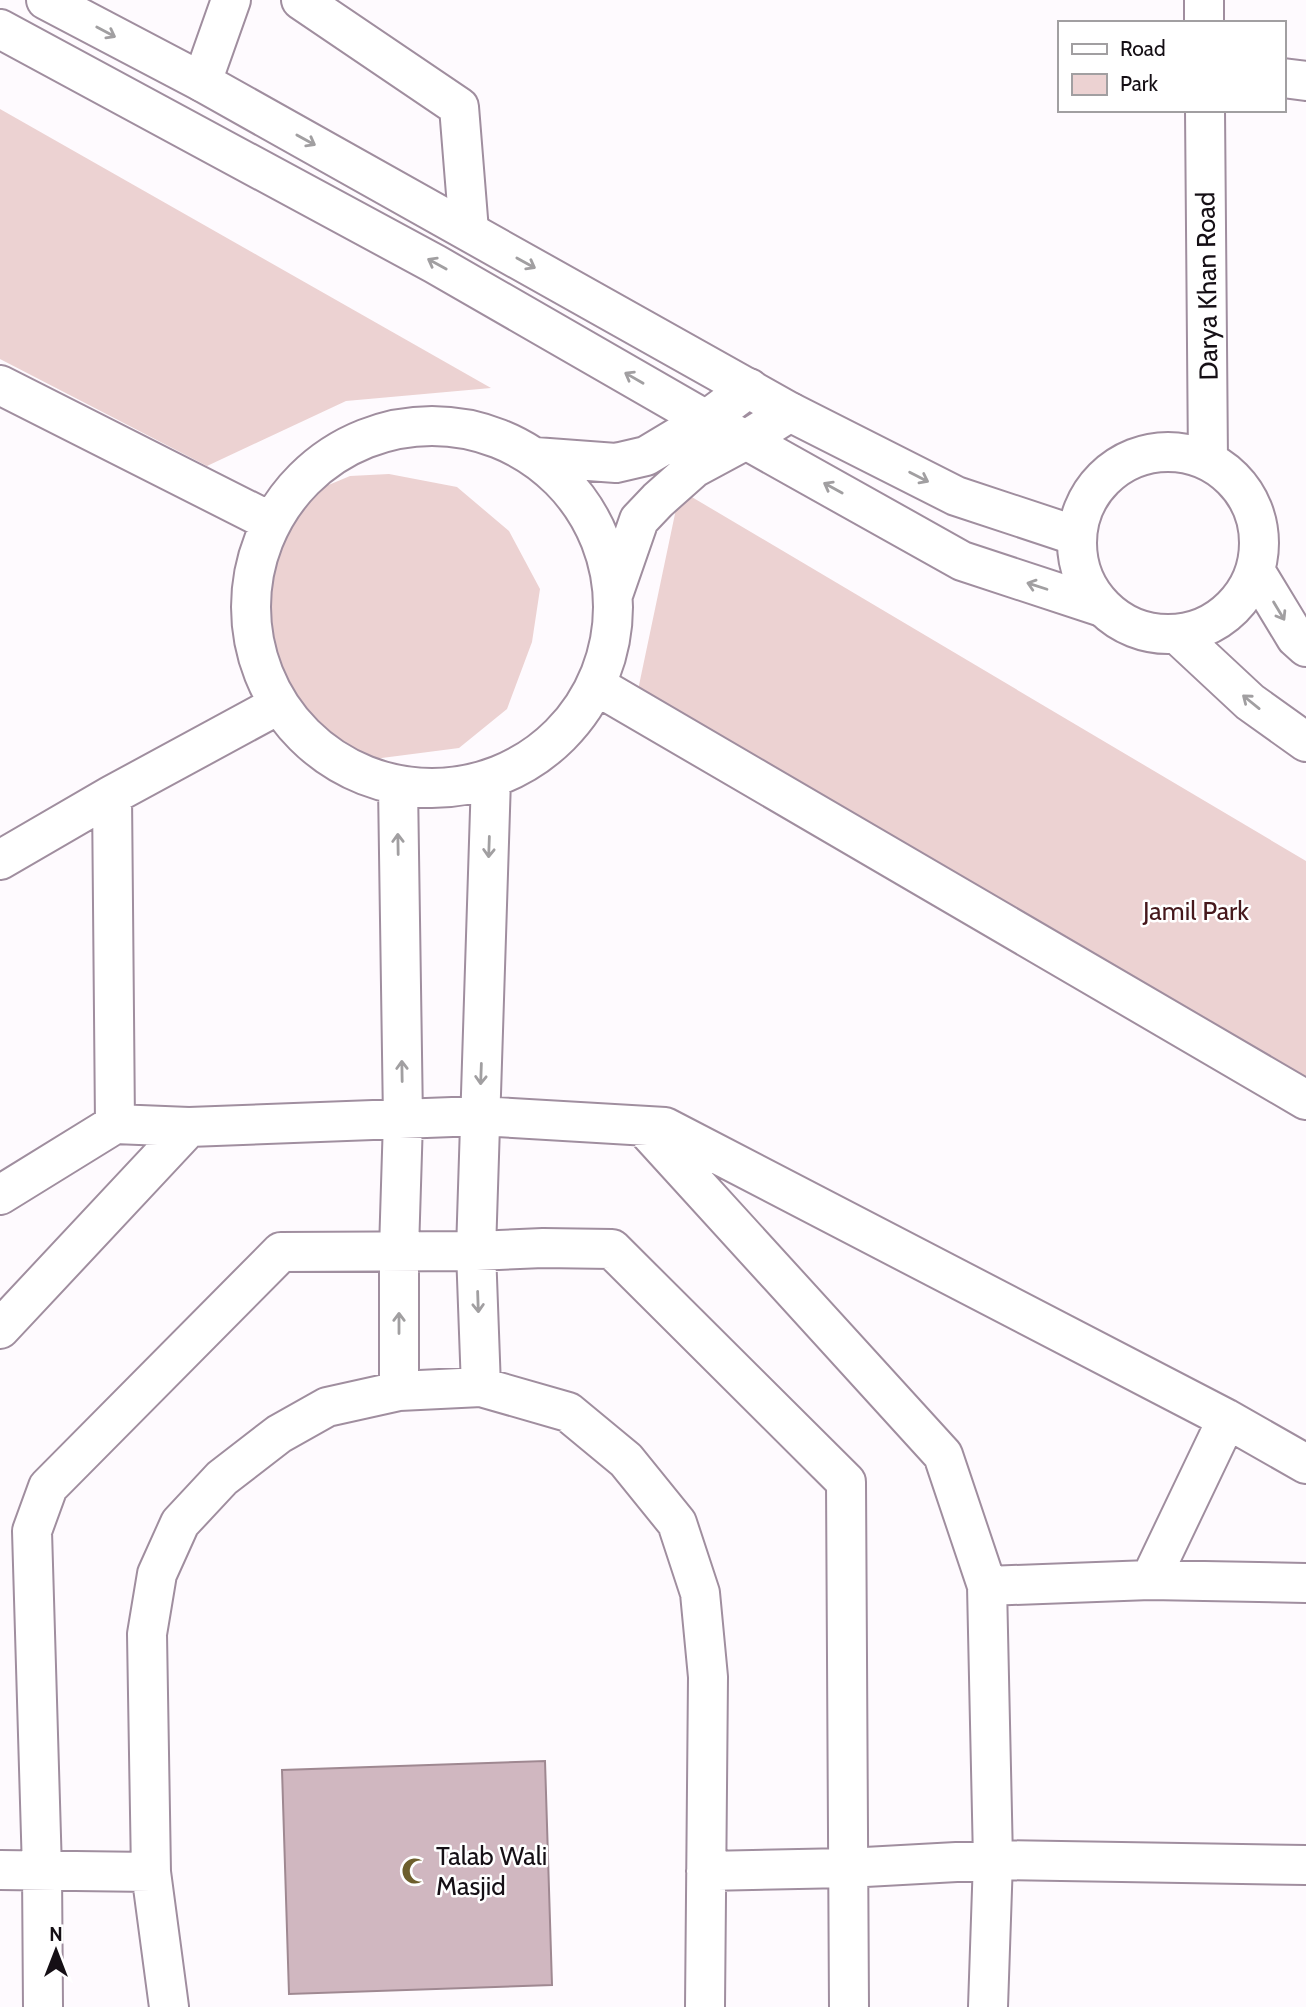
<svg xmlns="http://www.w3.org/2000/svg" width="1306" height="2007" viewBox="0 0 1306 2007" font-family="Cabin,sans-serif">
	<rect width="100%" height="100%" fill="#fefafe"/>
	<path fill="#ecd2d2" d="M 0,109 L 491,388 L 346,401 L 207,466 L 0,359 Z
		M 389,474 L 457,487 L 509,531 L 540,589 L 532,642 L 507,709 L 459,748 L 374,759 L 313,731 L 266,680 L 245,619 L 257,560 L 307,494 L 350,476 Z
		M 680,490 L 1306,861 L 1306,1094 L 638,690 Z"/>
	<path fill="#d0b7c0" stroke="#9f8891" stroke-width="2" d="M 545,1761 L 552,1985 L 289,1994 L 282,1770 Z"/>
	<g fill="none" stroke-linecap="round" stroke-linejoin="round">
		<g stroke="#a08e9f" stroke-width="42">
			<path id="street" d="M 301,0 L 459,107 L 469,231
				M 1283,78 L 1306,81
				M 202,82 L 231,0
				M 0,385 L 271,522
				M251 607a181 181 0 1 1 362 0a181 181 0 1 1-362 0Z
				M 535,457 L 616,463 L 646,456 L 706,420 L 749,388
				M 614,592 L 639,520 L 658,500 L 694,468 L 746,440 L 790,412
				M 597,686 L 1306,1100
				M 398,786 L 403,1120 L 399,1250 L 399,1391
				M 112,795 L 115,1124
				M 0,860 L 112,795 L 278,705
				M 645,1128 L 943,1455 L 987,1586 L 993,1860 L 988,2007
				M 0,1195 L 115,1124 L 189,1127
				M 0,1329 L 189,1127 L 479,1116 L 665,1127 L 1227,1419 L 1306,1464
				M 481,1387 L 476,1251 L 491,779
				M 1150,1580 L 1227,1419
				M 987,1586 L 1150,1580 L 1306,1583
				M 0,1870 L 151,1872
				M 706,1871 L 847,1868 L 993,1860 L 1306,1865
				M 43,2007 L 42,1870 L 32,1531 L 48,1487 L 281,1252 L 476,1251 L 543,1248 L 612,1249 L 846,1482 L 849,2007
				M 169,2007 L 151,1872 L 147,1634 L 157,1574 L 180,1523 L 222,1478 L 279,1434 L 327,1407 L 399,1391 L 481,1387 L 568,1412 L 626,1460 L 677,1523 L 700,1593 L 708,1677 L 705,2007"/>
		</g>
		<g stroke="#a08e9f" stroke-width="42">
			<path id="secondary" d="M 46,0 L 202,82 L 790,412 L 956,496 L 1077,536
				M 0,29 L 435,264 L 706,420 L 746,440 L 962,561 L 1102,607"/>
		</g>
		<g stroke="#a08e9f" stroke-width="42">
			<path id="highway" d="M 1204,0 L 1204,23
				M 1205,110 L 1208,461
				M1077 543a91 91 0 1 1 182 0a91 91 0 1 1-182 0Z
				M 1256,572 L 1296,638 L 1306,647
				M 1177,634 L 1250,702 L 1306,742"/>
		</g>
		<use href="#street" stroke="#fff" stroke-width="38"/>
		<use href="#secondary" stroke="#fff" stroke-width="38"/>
		<use href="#highway" stroke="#fff" stroke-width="38"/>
	</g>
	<defs><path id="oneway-shaft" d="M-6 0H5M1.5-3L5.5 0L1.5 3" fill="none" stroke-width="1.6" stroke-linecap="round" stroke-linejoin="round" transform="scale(1.75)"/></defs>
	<g stroke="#a19fa1">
		<use href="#oneway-shaft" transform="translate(106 32) rotate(28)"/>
		<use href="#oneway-shaft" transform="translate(306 140) rotate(29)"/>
		<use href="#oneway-shaft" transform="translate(526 263) rotate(29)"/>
		<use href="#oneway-shaft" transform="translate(437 264) rotate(-151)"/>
		<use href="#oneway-shaft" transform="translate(634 378) rotate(-150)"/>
		<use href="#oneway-shaft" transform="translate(919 477) rotate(27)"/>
		<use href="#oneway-shaft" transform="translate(833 488) rotate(-151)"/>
		<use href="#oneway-shaft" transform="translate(1037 586) rotate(-162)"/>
		<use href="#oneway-shaft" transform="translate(1279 611) rotate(59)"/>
		<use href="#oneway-shaft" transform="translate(1251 702) rotate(-141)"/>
		<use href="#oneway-shaft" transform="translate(398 844) rotate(-91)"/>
		<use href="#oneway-shaft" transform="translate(489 847) rotate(92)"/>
		<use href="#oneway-shaft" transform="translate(402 1071) rotate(-91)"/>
		<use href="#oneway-shaft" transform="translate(481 1074) rotate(92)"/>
		<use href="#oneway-shaft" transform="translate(478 1302) rotate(88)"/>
		<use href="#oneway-shaft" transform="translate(399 1323) rotate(-90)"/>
	</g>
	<defs>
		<g id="mosque-bare" transform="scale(2.1)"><path d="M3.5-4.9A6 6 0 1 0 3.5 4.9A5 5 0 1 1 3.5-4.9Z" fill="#6d5e2c" stroke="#fff" stroke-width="2.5" paint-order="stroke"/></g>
	</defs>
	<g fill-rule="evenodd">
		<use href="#mosque-bare" x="415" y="1871"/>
	</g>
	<g text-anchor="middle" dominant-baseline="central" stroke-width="5" stroke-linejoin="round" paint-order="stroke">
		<g font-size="26" fill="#150f15" stroke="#fff">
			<text transform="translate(1207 286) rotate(-91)">Darya Khan Road</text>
		</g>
		<g font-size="26" fill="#46181c" stroke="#fff">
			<text x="1196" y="911">Jamil Park</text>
		</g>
		<g font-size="26" fill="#150f15" stroke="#fff" text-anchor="start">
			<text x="436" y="1856">Talab Wali<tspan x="436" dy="30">Masjid</tspan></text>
		</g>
	</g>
	<rect x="1058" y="21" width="228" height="91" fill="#ffffff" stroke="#a19fa1" stroke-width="2"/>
	<rect x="1072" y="44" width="35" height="10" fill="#ffffff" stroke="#a19fa1" stroke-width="2"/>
	<text x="1120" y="56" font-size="21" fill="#150f15">Road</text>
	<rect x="1072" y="74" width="35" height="21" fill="#ecd2d2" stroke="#a19fa1" stroke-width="2"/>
	<text x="1120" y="91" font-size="21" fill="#150f15">Park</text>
	<g transform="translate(56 1951)" stroke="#ffffff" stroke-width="5" paint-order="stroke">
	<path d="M0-5L12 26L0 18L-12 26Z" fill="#150f15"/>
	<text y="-10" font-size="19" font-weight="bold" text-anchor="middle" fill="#150f15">N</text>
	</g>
</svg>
